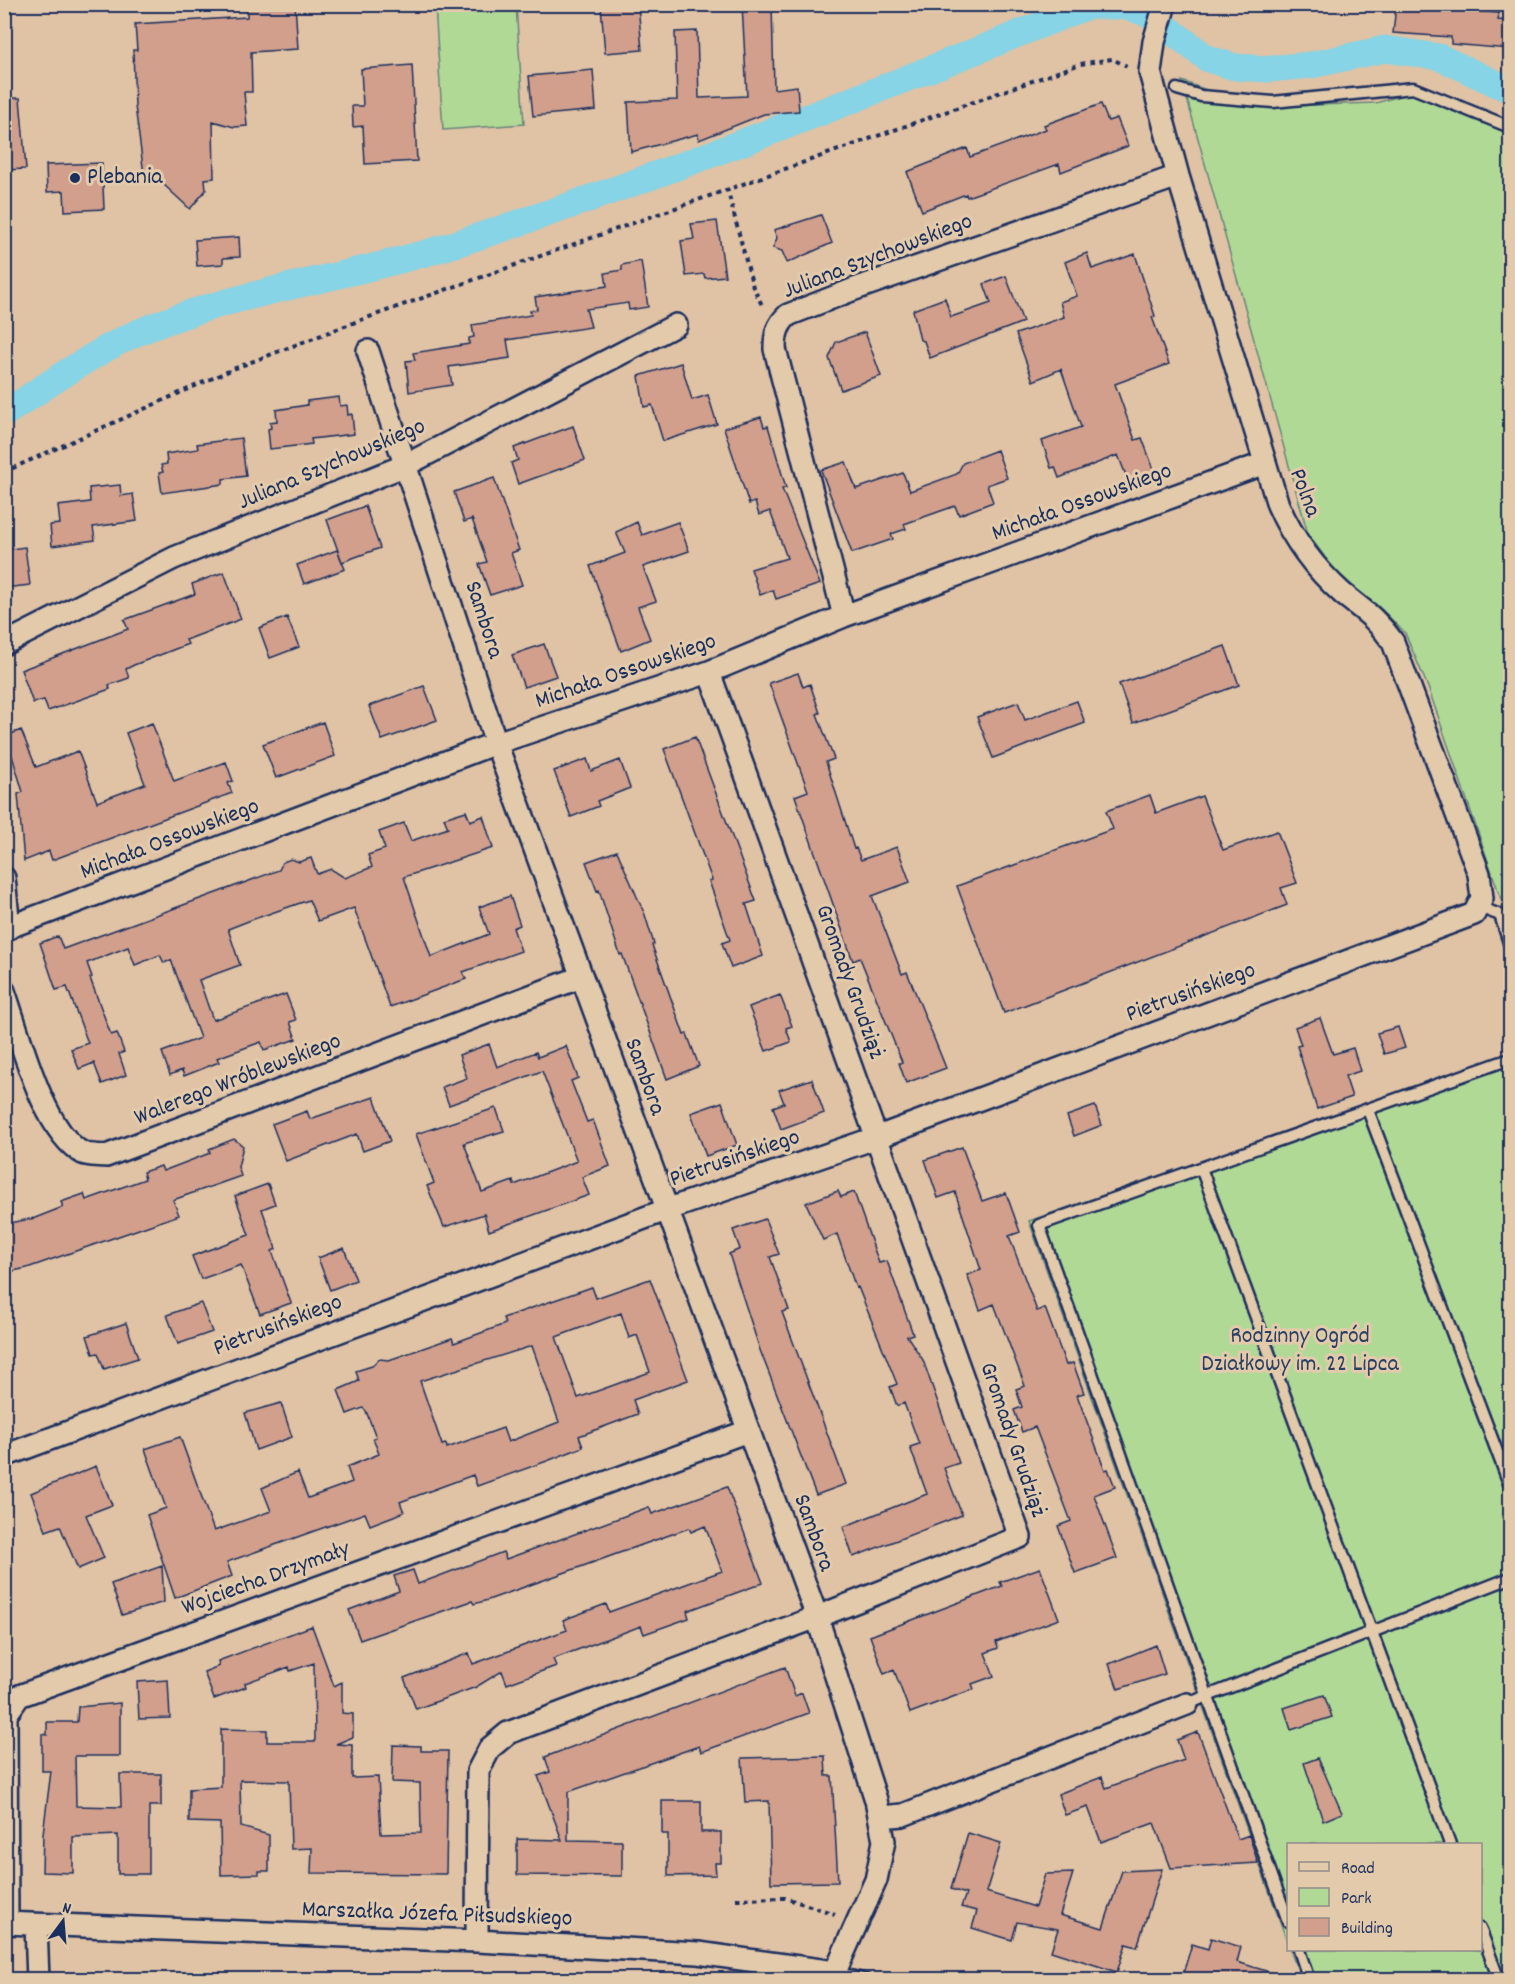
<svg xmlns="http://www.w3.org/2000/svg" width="1515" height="1984" viewBox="0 0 1515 1984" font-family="Dekko,sans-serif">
	<rect width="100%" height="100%" fill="#e0c2a5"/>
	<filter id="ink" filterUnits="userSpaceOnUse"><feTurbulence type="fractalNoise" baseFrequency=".0167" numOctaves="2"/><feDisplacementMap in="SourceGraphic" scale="12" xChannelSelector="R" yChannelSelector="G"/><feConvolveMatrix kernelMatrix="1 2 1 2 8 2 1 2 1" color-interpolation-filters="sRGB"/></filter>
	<g filter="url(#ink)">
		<path fill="#b1d996" stroke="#66847a" stroke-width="1.5" d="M 435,5 L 516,5 L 524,124 L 443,130 Z
			M 1182,81 L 1253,107 L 1376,103 L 1420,90 L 1486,110 L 1510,122 L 1510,925 L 1428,687 L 1405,633 L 1376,604 L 1346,586 L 1308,534 Z
			M 1510,1053 L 1510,1979 L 1301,1979 L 1290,1950 L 1480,1950 L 1480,1844 L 1288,1844 L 1288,1944 L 1029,1221 Z"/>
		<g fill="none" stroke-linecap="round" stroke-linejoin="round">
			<path stroke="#86d4e5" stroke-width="27" d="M 4,414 C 44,387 96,351 139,332 C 238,290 347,279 449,246 C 666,177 877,90 1088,6 L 1124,6 L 1149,14 L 1208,59 L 1235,67 L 1269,69 L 1311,65 L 1385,49 L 1439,57 L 1510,90"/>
		</g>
		<path fill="#d19f8c" stroke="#1b2f5e" stroke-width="1.5" fill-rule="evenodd" d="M 247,4 L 295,4 L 298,49 L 251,52 L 252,92 L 244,92 L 247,126 L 234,127 L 213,121 L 214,178 L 205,179 L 206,190 L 190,209 L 163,184 L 163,181 L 145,182 L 135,106 L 133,50 L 137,50 L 135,24 L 247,17 Z
			M 638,4 L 642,50 L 605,53 L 601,6 Z
			M 742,4 L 772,4 L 774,89 L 797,86 L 799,111 L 764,114 L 699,140 L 698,134 L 631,152 L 628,102 L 677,100 L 675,32 L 697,31 L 699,98 L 747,96 Z
			M 1454,4 L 1454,10 L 1499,13 L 1498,20 L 1510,21 L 1510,49 L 1451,44 L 1451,37 L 1393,33 L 1396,6 Z
			M 412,65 L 417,161 L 365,164 L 363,126 L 353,127 L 352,106 L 363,106 L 361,69 Z
			M 593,70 L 596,110 L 533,116 L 529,76 Z
			M 4,98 L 20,98 L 26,169 L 4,170 Z
			M 1101,104 L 1108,121 L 1117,118 L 1128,146 L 1061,172 L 1059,164 L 967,197 L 966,194 L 922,211 L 907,172 L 967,148 L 970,157 L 1046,129 L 1044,125 Z
			M 102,163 L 104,209 L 65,211 L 64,191 L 47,192 L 46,165 Z
			M 821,215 L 832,243 L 787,263 L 782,251 L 773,248 L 777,238 L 774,230 Z
			M 717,221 L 725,276 L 705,278 L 704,274 L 686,276 L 681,241 L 694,239 L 691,224 Z
			M 239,237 L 240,257 L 223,258 L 223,264 L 197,266 L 195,240 Z
			M 1087,253 L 1092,269 L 1135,254 L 1155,316 L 1152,317 L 1169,364 L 1115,384 L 1135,440 L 1142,438 L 1157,478 L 1131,488 L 1118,455 L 1059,478 L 1055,467 L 1051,468 L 1042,441 L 1081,427 L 1061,369 L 1033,381 L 1016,334 L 1064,317 L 1060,302 L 1077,296 L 1065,262 Z
			M 641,261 L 648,307 L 629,310 L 628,303 L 586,309 L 591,327 L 507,340 L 510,358 L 449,367 L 452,385 L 409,392 L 406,361 L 415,360 L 413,353 L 469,344 L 469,338 L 474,337 L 472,325 L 531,315 L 530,311 L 537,309 L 535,297 L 607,286 L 605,273 L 622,270 L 622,265 Z
			M 1006,276 L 1023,322 L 930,358 L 924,341 L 920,340 L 913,310 L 945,298 L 951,317 L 991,303 L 984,284 Z
			M 865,332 L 881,376 L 841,390 L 829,358 L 836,342 Z
			M 681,363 L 692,400 L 708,395 L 717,424 L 663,441 L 652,405 L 644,407 L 639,376 Z
			M 339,397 L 340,406 L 347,405 L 348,415 L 352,414 L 354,434 L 311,439 L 312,444 L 270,449 L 268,429 L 271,428 L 270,422 L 277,421 L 276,410 L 307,405 L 307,401 Z
			M 761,417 L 764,427 L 768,426 L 786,488 L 782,489 L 820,584 L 776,599 L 773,590 L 760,595 L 751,569 L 787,558 L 770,511 L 759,515 L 755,502 L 749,504 L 724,428 Z
			M 573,426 L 585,460 L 518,484 L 511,463 L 518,460 L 514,448 Z
			M 241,438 L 246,476 L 223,479 L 223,484 L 162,493 L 159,473 L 163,472 L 161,465 L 167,464 L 166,454 L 198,449 L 197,444 Z
			M 997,450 L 1007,478 L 987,485 L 993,502 L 959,515 L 955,506 L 904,524 L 906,529 L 891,534 L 893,539 L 852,553 L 821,470 L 846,462 L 856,489 L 903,473 L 910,491 L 957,474 L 963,463 Z
			M 494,478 L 519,550 L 511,553 L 522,585 L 490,595 L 479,564 L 487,562 L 472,519 L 464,522 L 454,492 Z
			M 120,485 L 121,496 L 133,494 L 137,521 L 93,527 L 95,540 L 52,546 L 50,525 L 60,524 L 58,506 L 90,502 L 89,488 Z
			M 365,506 L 380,548 L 342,562 L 345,569 L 304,584 L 297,565 L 337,550 L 342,562 L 327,520 Z
			M 637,522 L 642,535 L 678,522 L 689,551 L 643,567 L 656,601 L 638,607 L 650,639 L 621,651 L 590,566 L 625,553 L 616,532 Z
			M 25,547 L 30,585 L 4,588 L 4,550 Z
			M 224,572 L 241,619 L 186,640 L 188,644 L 134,665 L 126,669 L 129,678 L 109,685 L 110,689 L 48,711 L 44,700 L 33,703 L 21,670 L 128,629 L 124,620 L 195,594 L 192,584 Z
			M 287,617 L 299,647 L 270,658 L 259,628 Z
			M 544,644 L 556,676 L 524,687 L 512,655 Z
			M 1225,646 L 1239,685 L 1133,723 L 1119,684 Z
			M 798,673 L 803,687 L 810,684 L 820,713 L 817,714 L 834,759 L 826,762 L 854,849 L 856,848 L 861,860 L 897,847 L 910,882 L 872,896 L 902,974 L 907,972 L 946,1068 L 906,1083 L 899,1063 L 902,1062 L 860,958 L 853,961 L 795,796 L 808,791 L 769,683 Z
			M 424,686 L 437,720 L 382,740 L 369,706 Z
			M 1077,701 L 1085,723 L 993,758 L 977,717 L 1018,702 L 1025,720 Z
			M 323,722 L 335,756 L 276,778 L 263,744 Z
			M 152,723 L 174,781 L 226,762 L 233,781 L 228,783 L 232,793 L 52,860 L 49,851 L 24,861 L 18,794 L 23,792 L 6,736 L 21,730 L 36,767 L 78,751 L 97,802 L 145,784 L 126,733 Z
			M 695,737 L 756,901 L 746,904 L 763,956 L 731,968 L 722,943 L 730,940 L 709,881 L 712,880 L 664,749 Z
			M 587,759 L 591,771 L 620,760 L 630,788 L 597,801 L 599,806 L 571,817 L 554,771 Z
			M 1150,795 L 1156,813 L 1202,796 L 1223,850 L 1277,831 L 1297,883 L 1281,888 L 1287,905 L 1004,1013 L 957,886 L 1113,829 L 1106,811 Z
			M 466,811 L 470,821 L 483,816 L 493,848 L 404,877 L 431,957 L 489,934 L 479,907 L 510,896 L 520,925 L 513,928 L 521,951 L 463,972 L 466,979 L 390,1007 L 354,908 L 318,921 L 309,900 L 251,920 L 228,929 L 240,965 L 199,980 L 213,1020 L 286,994 L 296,1020 L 290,1022 L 296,1039 L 264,1050 L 261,1042 L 217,1058 L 219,1062 L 184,1076 L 182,1070 L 170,1075 L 162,1052 L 200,1038 L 171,960 L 164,963 L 160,955 L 135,965 L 128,947 L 87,963 L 92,977 L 90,978 L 111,1035 L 117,1033 L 124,1052 L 119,1054 L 126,1075 L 102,1084 L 94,1063 L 79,1069 L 71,1049 L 88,1043 L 67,987 L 56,990 L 40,943 L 58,936 L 63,949 L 279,870 L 283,862 L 291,859 L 299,862 L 311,858 L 317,874 L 331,869 L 345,878 L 372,867 L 368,855 L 385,849 L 379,832 L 404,823 L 411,841 L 448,828 L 444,818 Z
			M 617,851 L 645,915 L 654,944 L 652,945 L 684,1035 L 687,1034 L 699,1066 L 667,1079 L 622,954 L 620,955 L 599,890 L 597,891 L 586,862 Z
			M 780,995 L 792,1026 L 786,1028 L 791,1042 L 766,1051 L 749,1007 Z
			M 1320,1018 L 1333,1054 L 1353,1048 L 1360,1071 L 1345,1076 L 1352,1097 L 1317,1109 L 1297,1046 L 1301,1045 L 1295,1027 Z
			M 1398,1027 L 1405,1048 L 1384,1054 L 1377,1033 Z
			M 489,1044 L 497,1067 L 536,1052 L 538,1057 L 566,1046 L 578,1078 L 571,1081 L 587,1122 L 593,1120 L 610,1166 L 582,1177 L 589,1195 L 489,1231 L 484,1214 L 444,1227 L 427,1186 L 434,1183 L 416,1134 L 496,1108 L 504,1131 L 464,1143 L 482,1192 L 513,1181 L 514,1185 L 577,1161 L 542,1071 L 449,1105 L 442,1087 L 467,1078 L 459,1055 Z
			M 812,1079 L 824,1113 L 781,1129 L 773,1107 L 784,1103 L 779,1090 Z
			M 374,1097 L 390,1141 L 363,1151 L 357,1134 L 286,1161 L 272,1124 L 307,1111 L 310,1119 Z
			M 722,1102 L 737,1145 L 706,1156 L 691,1113 Z
			M 1095,1106 L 1102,1125 L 1074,1136 L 1067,1116 Z
			M 234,1139 L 243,1146 L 238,1167 L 241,1176 L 173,1200 L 179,1215 L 27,1268 L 4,1273 L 4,1224 L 35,1218 L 63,1207 L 61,1202 L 84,1194 L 86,1200 L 145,1179 L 143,1172 L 161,1166 L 163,1171 L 210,1153 L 209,1149 Z
			M 962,1147 L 982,1201 L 1006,1193 L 1020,1232 L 1009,1236 L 1037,1311 L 1045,1308 L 1066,1365 L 1073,1363 L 1084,1393 L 1077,1395 L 1105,1470 L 1108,1469 L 1115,1487 L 1094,1495 L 1117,1558 L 1075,1573 L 1058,1526 L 1071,1521 L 1035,1427 L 1022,1432 L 1014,1410 L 1022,1407 L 1016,1389 L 1025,1386 L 994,1304 L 980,1310 L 967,1275 L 981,1270 L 955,1192 L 938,1198 L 925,1160 Z
			M 268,1184 L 275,1204 L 262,1209 L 276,1249 L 272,1251 L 291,1303 L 260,1314 L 241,1265 L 201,1279 L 192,1256 L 249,1235 L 235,1196 Z
			M 838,1191 L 841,1197 L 854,1192 L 879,1263 L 887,1261 L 913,1334 L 907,1336 L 923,1360 L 959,1463 L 944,1468 L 962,1515 L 853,1557 L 843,1527 L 927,1494 L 910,1447 L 919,1444 L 904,1403 L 897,1406 L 890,1387 L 897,1384 L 858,1287 L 856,1288 L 837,1234 L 823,1240 L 806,1203 Z
			M 765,1219 L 779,1254 L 770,1257 L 789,1310 L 782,1312 L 846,1484 L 816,1495 L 760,1350 L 729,1254 L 740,1249 L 733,1230 Z
			M 344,1248 L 356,1280 L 330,1290 L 318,1258 Z
			M 650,1279 L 688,1380 L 633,1400 L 638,1414 L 579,1436 L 583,1447 L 547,1461 L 477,1486 L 473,1475 L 400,1502 L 404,1512 L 370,1525 L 365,1513 L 227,1562 L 232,1576 L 175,1598 L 147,1515 L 166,1508 L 145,1449 L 180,1437 L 214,1531 L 271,1511 L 262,1488 L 298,1472 L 308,1498 L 352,1482 L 347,1467 L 379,1454 L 373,1438 L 376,1437 L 366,1411 L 363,1408 L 347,1414 L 338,1390 L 359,1381 L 356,1371 L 372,1366 L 379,1359 L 389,1360 L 452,1338 L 454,1343 L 505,1324 L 503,1318 L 592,1287 L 596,1298 ZM 621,1313 L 629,1338 L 637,1335 L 650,1372 L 578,1398 L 556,1337 ZM 532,1346 L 559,1422 L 508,1442 L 503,1428 L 447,1448 L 446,1444 L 442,1445 L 420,1381 Z
			M 201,1303 L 212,1332 L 178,1344 L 167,1315 Z
			M 126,1323 L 138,1358 L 104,1369 L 98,1353 L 93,1354 L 87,1336 Z
			M 281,1403 L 292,1437 L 256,1450 L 245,1413 Z
			M 96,1466 L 112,1505 L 86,1515 L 104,1558 L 78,1569 L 60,1526 L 46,1531 L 31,1493 Z
			M 727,1487 L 763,1583 L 687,1611 L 689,1618 L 644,1634 L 641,1626 L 553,1659 L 556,1666 L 507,1684 L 502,1671 L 476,1687 L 416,1709 L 404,1678 L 469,1653 L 473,1664 L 567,1630 L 563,1620 L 606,1604 L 609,1612 L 722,1571 L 705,1526 L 691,1532 L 689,1528 L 488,1600 L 474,1604 L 472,1601 L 360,1640 L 349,1610 L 399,1591 L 394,1576 L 413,1570 L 418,1584 L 503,1552 L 506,1559 L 649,1507 L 652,1514 Z
			M 162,1566 L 164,1602 L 122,1615 L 111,1584 Z
			M 1040,1568 L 1059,1619 L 996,1642 L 998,1648 L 985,1653 L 994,1676 L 972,1684 L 974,1689 L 910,1713 L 894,1670 L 884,1674 L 870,1636 L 1002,1586 L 1000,1582 Z
			M 312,1626 L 334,1686 L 342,1682 L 342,1713 L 353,1714 L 353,1737 L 336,1744 L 352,1745 L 352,1778 L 378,1777 L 381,1834 L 421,1833 L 420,1783 L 392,1782 L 393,1745 L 421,1746 L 421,1751 L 448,1751 L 446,1874 L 311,1873 L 312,1848 L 291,1849 L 289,1781 L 240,1780 L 241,1827 L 269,1835 L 269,1871 L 259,1871 L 259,1874 L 221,1875 L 220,1823 L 189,1822 L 189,1789 L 221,1787 L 221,1729 L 267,1730 L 267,1742 L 315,1742 L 314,1663 L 290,1671 L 289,1667 L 245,1683 L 246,1687 L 214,1699 L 204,1672 L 219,1666 L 218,1661 Z
			M 1156,1645 L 1165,1674 L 1118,1689 L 1109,1664 Z
			M 785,1667 L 795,1696 L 802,1693 L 809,1713 L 701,1752 L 699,1746 L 568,1792 L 568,1840 L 622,1841 L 622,1876 L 517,1875 L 517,1839 L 562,1840 L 538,1776 L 550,1772 L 545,1757 Z
			M 168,1680 L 170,1718 L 139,1719 L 137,1682 Z
			M 1324,1695 L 1332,1717 L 1291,1730 L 1284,1708 Z
			M 120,1703 L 120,1756 L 75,1756 L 76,1806 L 121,1807 L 120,1774 L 161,1774 L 161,1806 L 149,1806 L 149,1874 L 118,1874 L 118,1835 L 73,1837 L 73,1873 L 42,1872 L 43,1834 L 51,1771 L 42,1771 L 42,1734 L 47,1735 L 47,1722 L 77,1722 L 78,1707 Z
			M 1198,1732 L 1238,1839 L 1249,1835 L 1258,1863 L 1171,1868 L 1154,1823 L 1101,1842 L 1088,1807 L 1065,1815 L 1058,1794 L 1102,1777 L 1106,1788 L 1184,1760 L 1177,1740 Z
			M 825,1756 L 826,1776 L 832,1776 L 838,1882 L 771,1883 L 769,1801 L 745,1802 L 742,1758 Z
			M 1318,1758 L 1342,1813 L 1323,1821 L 1304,1763 Z
			M 662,1801 L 701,1801 L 701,1832 L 721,1832 L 721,1863 L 715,1863 L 716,1875 L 668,1876 L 668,1834 L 662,1834 Z
			M 968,1833 L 1001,1843 L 986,1892 L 1035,1907 L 1045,1874 L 1073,1873 L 1060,1915 L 1103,1928 L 1122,1871 L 1162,1869 L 1137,1947 L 1126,1944 L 1117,1972 L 1051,1951 L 1058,1929 L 1017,1922 L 1012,1940 L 972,1928 L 977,1911 L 961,1907 L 966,1894 L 951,1889 Z
			M 1211,1938 L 1241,1947 L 1237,1962 L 1276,1974 L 1275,1980 L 1181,1980 L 1192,1944 L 1208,1949 Z"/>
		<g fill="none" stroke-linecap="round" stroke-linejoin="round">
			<g stroke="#1b2f5e" stroke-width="15">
				<path id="lane" d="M 1177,89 L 1201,96 L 1273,102 L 1413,88 L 1510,127
					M 1479,907 L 1500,915 L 1510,946
					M 1368,1110 L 1510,1486
					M 1201,1168 L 1450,1844
					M 1187,1704 L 1510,1578
					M 1288,1921 L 1039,1225 L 1510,1059
					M 1480,1928 L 1499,1980
					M 1299,1950 L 1309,1980
					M 833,1975 L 835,1972 L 866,1980"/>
			</g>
			<g stroke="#1b2f5e" stroke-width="26">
				<path id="street" d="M 844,616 L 775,349 C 775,335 777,325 788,315 L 852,290 L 1178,176
					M 4,644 L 174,558 L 406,465 L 676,325
					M 4,878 L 9,928
					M 4,929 L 496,743 L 709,672 L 844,616 L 1265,463
					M 4,991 C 19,1033 43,1133 83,1153 C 89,1156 100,1155 106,1156 L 581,977
					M 4,1456 L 666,1210 L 878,1137 L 1474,914 L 1482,898 L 1479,874 L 1393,642 C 1378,620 1363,610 1343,594 C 1315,569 1293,539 1278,505 L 1178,176 L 1150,72 L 1154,42 L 1165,4
					M 880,1817 L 903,1815 L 1187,1704
					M 4,1923 L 477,1941 L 698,1953 L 835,1972 L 876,1880 L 884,1841 L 876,1800 L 817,1617 L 496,743 L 368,351
					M 7,1923 L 6,1715 L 19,1696 L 748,1431
					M 36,1925 L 38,1980
					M 477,1941 L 478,1771 L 490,1748 L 508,1733 L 817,1617 L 1020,1537 L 709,672"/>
			</g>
			<path stroke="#1b2f5e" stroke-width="4" stroke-dasharray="4.5 4.5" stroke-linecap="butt" d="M 727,188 L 753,287 L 763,307
				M 4,472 L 233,369 L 358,321 L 1080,64 L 1112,59 L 1127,66
				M 736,1899 L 785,1898 L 835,1914"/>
			<use href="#lane" stroke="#e2caab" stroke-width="10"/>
			<use href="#street" stroke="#e2caab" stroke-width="21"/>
		</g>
	</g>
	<circle fill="#1b2f5e" stroke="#e2caab" stroke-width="2" cx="75" cy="178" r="6"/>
	<g text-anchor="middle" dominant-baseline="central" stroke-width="6" stroke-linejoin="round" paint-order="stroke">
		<g font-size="24" fill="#1b2f5e" stroke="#e2caab" text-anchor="start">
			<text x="87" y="178">Plebania</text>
		</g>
		<g font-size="24" fill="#1b2f5e" stroke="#e2caab">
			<text transform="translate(878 257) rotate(-21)">Juliana Szychowskiego</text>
			<text transform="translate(332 465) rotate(-23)">Juliana Szychowskiego</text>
			<text transform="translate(1304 493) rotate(69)">Polna</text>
			<text transform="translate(1082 503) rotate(-20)">Michała Ossowskiego</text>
			<text transform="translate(483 620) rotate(72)">Sambora</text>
			<text transform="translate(626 672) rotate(-19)">Michała Ossowskiego</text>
			<text transform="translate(170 840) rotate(-21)">Michała Ossowskiego</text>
			<text transform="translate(849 982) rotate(70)">Gromady Grudziąż</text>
			<text transform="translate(1191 993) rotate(-20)">Pietrusińskiego</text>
			<text transform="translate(644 1077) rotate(70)">Sambora</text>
			<text transform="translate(238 1080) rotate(-21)">Walerego Wróblewskiego</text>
			<text transform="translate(735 1159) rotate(-19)">Pietrusińskiego</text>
			<text transform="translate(278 1326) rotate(-21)">Pietrusińskiego</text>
			<text transform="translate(1012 1440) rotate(71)">Gromady Grudziąż</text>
			<text transform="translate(813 1533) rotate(70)">Sambora</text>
			<text transform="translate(266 1579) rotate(-20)">Wojciecha Drzymały</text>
			<text transform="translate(437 1915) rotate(2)">Marszałka Józefa Piłsudskiego</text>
		</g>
		<g font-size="24" fill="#2a4064" stroke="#e2caab">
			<text x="1300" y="1337">Rodzinny Ogród<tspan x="1300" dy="28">Działkowy im. 22 Lipca</tspan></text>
		</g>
	</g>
	<rect width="1515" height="1984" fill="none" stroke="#e2caab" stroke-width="24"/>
	<rect x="12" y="12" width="1491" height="1960" fill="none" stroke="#1b2f5e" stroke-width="2" filter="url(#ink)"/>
	<rect x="1287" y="1843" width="195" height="108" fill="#e2caab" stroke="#928c8c" stroke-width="1.5"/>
	<rect x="1299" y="1862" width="30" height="9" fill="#e2caab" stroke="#928c8c" stroke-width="1.5"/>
	<text x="1341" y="1873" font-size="18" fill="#1b2f5e">Road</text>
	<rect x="1299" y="1888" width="30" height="18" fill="#b1d996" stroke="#928c8c" stroke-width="1.5"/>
	<text x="1341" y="1903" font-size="18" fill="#1b2f5e">Park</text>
	<rect x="1299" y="1918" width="30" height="18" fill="#d19f8c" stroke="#928c8c" stroke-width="1.5"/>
	<text x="1341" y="1933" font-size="18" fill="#1b2f5e">Building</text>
	<g transform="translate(63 1921) rotate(16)" stroke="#e2caab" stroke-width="4.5" paint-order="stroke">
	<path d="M0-4.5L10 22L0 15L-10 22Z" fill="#1b2f5e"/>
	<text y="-9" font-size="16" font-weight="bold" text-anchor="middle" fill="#1b2f5e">N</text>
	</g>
</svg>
